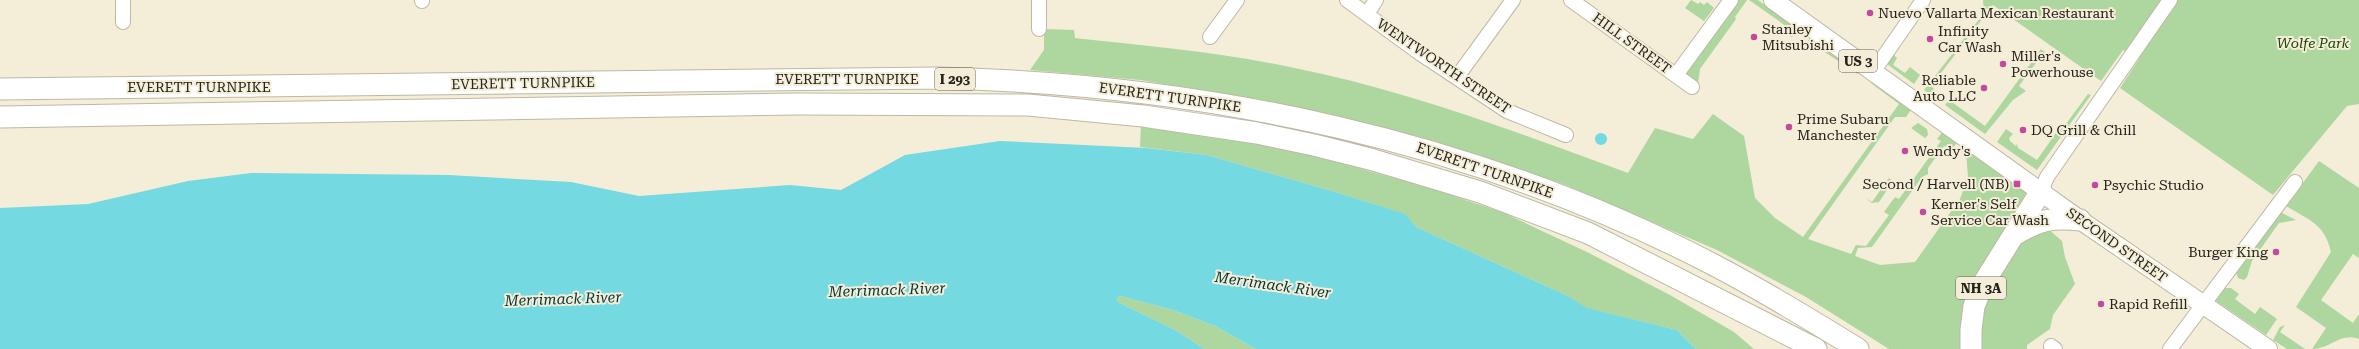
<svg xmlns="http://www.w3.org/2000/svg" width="2359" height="349" viewBox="0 0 2359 349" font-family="'Roboto Serif',serif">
	<rect width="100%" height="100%" fill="#f4edd8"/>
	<path fill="#add79e" d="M 1691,0 L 1698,4 L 1700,2 L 1704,5 L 1707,2 L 1714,8 L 1704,21 L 1685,8 Z
		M 1736,0 L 1747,0 L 1735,17 L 1736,19 L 1700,69 L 1698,84 L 1684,72 Z
		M 1749,0 L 1758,0 L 1795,27 L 1797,30 L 1792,37 L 1790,36 L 1793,31 Z
		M 1983,0 L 2359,0 L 2359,104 L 2347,106 L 2273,195 L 2120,88 L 2139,59 L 2123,50 L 2101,81 L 1993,5 L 1931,86 L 1934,89 L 1930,94 L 1924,90 L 1984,13 Z
		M 1044,29 L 1074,30 L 1075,38 C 1147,46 1219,52 1290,67 C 1406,90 1517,132 1628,173 L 1655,128 L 1693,139 L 1713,114 L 1744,136 L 1755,198 L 1775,218 L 1803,237 L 1899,104 L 1871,83 L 1873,81 L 1912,108 L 1906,117 L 1895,117 L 1808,239 L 1851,254 L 1856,245 L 1866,246 L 1889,215 L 1884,212 L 1895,197 L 1899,199 L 1941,141 L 1937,139 L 1943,131 L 1958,141 L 1950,152 L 1948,147 L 1944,146 L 1928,168 L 1928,174 L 1922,177 L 1872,247 L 1858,248 L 1855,256 L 1880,265 L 1915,262 L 1960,199 L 1968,177 L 1966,151 L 1968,149 L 2027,192 L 1975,280 L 1964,349 L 1889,349 L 1806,297 L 1717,250 L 1563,184 L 1431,140 L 1268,101 L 1140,80 L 1030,70 L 1044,50 Z
		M 1809,39 L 1814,40 L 1860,72 L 1858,74 L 1808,41 Z
		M 2041,49 L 2049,55 L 2041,56 L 2019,86 L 2026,91 L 2013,100 L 1985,134 L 1945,105 L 1949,100 L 1985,126 Z
		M 1894,55 L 1897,58 L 1893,65 L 1905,73 L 1910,67 L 1920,75 L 1914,84 L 1887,64 Z
		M 2088,94 L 2091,95 L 2037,170 L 1997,142 L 2006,129 L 2013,134 L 2009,138 L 2010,141 L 2016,146 L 2017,144 L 2018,148 L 2037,160 L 2058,130 L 2063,128 Z
		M 1918,123 L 1927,129 L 1928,135 L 1925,138 L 1911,128 Z
		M 1141,125 L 1238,140 L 1319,157 L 1433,189 L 1504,213 L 1589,253 L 1670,295 L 1734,332 L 1754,349 L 1696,349 L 1677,330 L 1586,308 L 1568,296 L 1416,227 L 1404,214 L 1332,191 L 1207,155 L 1140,147 Z
		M 2319,161 L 2359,188 L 2359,258 L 2353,254 L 2321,300 L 2353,323 L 2359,314 L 2359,339 C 2340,332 2331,349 2312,349 L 2326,328 L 2296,307 L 2331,252 C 2325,224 2309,220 2286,206 Z
		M 1889,178 L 1893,181 L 1879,202 L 1872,203 L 1865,198 L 1872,202 Z
		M 2282,213 L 2296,220 L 2279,223 L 2252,261 L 2247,277 L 2244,280 L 2238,278 L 2236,272 L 2277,214 Z
		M 2047,228 L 2062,241 L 2065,257 L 2075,284 L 2053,315 L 2050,329 L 2027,345 L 2027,349 L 1977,349 L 1980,311 L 2007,259 L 2027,235 Z
		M 2225,288 L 2231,288 L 2239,294 L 2235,299 L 2255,314 L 2260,307 L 2277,319 L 2266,335 L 2216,301 Z
		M 1120,296 L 1173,310 L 1215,326 L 1256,349 L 1204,349 L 1177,331 L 1118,302 L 1117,298 Z
		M 2285,325 L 2280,332 L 2305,349 L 2287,349 L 2273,340 L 2280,327 Z"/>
	<path fill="#74d9e0" d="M1595 139a6 6 0 1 1 12 0a6 6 0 1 1-12 0Z
		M 1000,141 L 1146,148 L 1207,155 L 1332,191 L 1405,214 L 1416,227 L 1568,296 L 1587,308 L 1677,330 L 1696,349 L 1256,349 L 1215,326 L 1173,310 L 1120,296 L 1117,298 L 1118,302 L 1177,331 L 1204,349 L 0,349 L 0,208 L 88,204 L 188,181 L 251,173 L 449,175 L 571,182 L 639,196 L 790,185 L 841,190 L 905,155 Z"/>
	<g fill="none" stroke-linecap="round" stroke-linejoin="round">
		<g stroke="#beb8a4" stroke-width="16">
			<path id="minor" d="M 123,0 L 123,22
				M 422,0 L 422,1
				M 1347,0 L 1421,54 L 1507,111 L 1566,135
				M 1571,0 L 1692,87
				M 1367,14 L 1376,0
				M 1039,29 L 1039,0
				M 1210,37 L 1237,0
				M 1873,72 L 1923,0
				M 1676,75 L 1731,0
				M 1457,77 L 1513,0
				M 2041,191 L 2047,177 L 2170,0
				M 2051,346 L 2055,349
				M 2170,349 L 2295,182"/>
		</g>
		<g stroke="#beb8a4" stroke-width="20">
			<path id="major" d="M 1773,0 L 2080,220 L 2268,349"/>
		</g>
		<g stroke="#beb8a4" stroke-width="23">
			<path id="highway" d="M 0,89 L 937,78 C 1206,84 1474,140 1714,265 C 1764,291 1811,320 1858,349
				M 0,117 L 798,104 L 1028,105 L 1143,116 L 1257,133 L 1314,145 L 1370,159 L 1480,192 L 1588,233 L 1816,349
				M 2014,235 C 2038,220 2052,217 2080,220
				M 1971,349 L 1971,330 L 1974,306 L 1983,284 L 2041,191"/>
		</g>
		<use href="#minor" stroke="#fff" stroke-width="14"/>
		<use href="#major" stroke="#fff" stroke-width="18"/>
		<use href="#highway" stroke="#fff" stroke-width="21"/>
	</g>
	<g fill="#c2499d" stroke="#f4edd8" stroke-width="1.5">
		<circle cx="1870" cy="13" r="4"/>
		<circle cx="1754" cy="37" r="4"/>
		<circle cx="1930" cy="39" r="4"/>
		<circle cx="2003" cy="64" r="4"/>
		<circle cx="1984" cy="88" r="4"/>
		<circle cx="1789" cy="127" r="4"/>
		<circle cx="2023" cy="130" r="4"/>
		<circle cx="1905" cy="151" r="4"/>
		<rect x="2013" y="180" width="8" height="8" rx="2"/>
		<circle cx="2095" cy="185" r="4"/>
		<circle cx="1923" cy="212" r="4"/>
		<circle cx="2276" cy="252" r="4"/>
		<circle cx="2101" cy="304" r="4"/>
	</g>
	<g text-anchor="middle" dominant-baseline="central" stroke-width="4" stroke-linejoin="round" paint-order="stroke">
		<g fill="#f4edd8" stroke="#636054" stroke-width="1">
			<rect x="1839" y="50" width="38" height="22" rx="3"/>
			<rect x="935" y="68" width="40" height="22" rx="3"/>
			<rect x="1956" y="277" width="50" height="22" rx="3"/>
		</g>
		<g font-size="13" font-weight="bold" fill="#25231b">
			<text x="1858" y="61">US 3</text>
			<text x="955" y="79">I 293</text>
			<text x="1981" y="288">NH 3A</text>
		</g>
		<g font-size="14" fill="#25231b" stroke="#f4edd8" text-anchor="start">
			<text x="1878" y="13">Nuevo Vallarta Mexican Restaurant</text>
			<text x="1762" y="29">Stanley<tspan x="1762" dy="16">Mitsubishi</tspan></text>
			<text x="1938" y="31">Infinity<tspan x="1938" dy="16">Car Wash</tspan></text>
			<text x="2011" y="56">Miller's<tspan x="2011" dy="16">Powerhouse</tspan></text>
			<text x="1976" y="80" text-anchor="end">Reliable<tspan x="1976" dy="16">Auto LLC</tspan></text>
			<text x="1797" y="119">Prime Subaru<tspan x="1797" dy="16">Manchester</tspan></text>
			<text x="2031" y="130">DQ Grill &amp; Chill</text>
			<text x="1913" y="151">Wendy's</text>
			<text x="2009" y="184" text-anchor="end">Second / Harvell (NB)</text>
			<text x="2103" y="185">Psychic Studio</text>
			<text x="1931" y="204">Kerner's Self<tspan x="1931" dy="16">Service Car Wash</tspan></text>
			<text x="2268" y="252" text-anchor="end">Burger King</text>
			<text x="2109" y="304">Rapid Refill</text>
		</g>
		<g font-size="14" fill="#25231b" stroke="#f4edd8">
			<text transform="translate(1632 43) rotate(36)">HILL STREET</text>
			<text transform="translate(1444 66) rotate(34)">WENTWORTH STREET</text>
			<text x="847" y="79">EVERETT TURNPIKE</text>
			<text transform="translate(523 83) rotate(-1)">EVERETT TURNPIKE</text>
			<text x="199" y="87">EVERETT TURNPIKE</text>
			<text transform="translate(1170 97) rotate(8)">EVERETT TURNPIKE</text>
			<text transform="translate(1485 170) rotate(19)">EVERETT TURNPIKE</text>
			<text transform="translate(2117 245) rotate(35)">SECOND STREET</text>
		</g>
		<g font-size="14" font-style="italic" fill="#184102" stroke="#f4edd8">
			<text x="2313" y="43">Wolfe Park</text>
		</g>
		<g font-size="15" font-style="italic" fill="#013537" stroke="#f4edd8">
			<text transform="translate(1273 285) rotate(8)">Merrimack River</text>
			<text transform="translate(887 290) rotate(-2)">Merrimack River</text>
			<text transform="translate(563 299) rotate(-2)">Merrimack River</text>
		</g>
	</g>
</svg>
